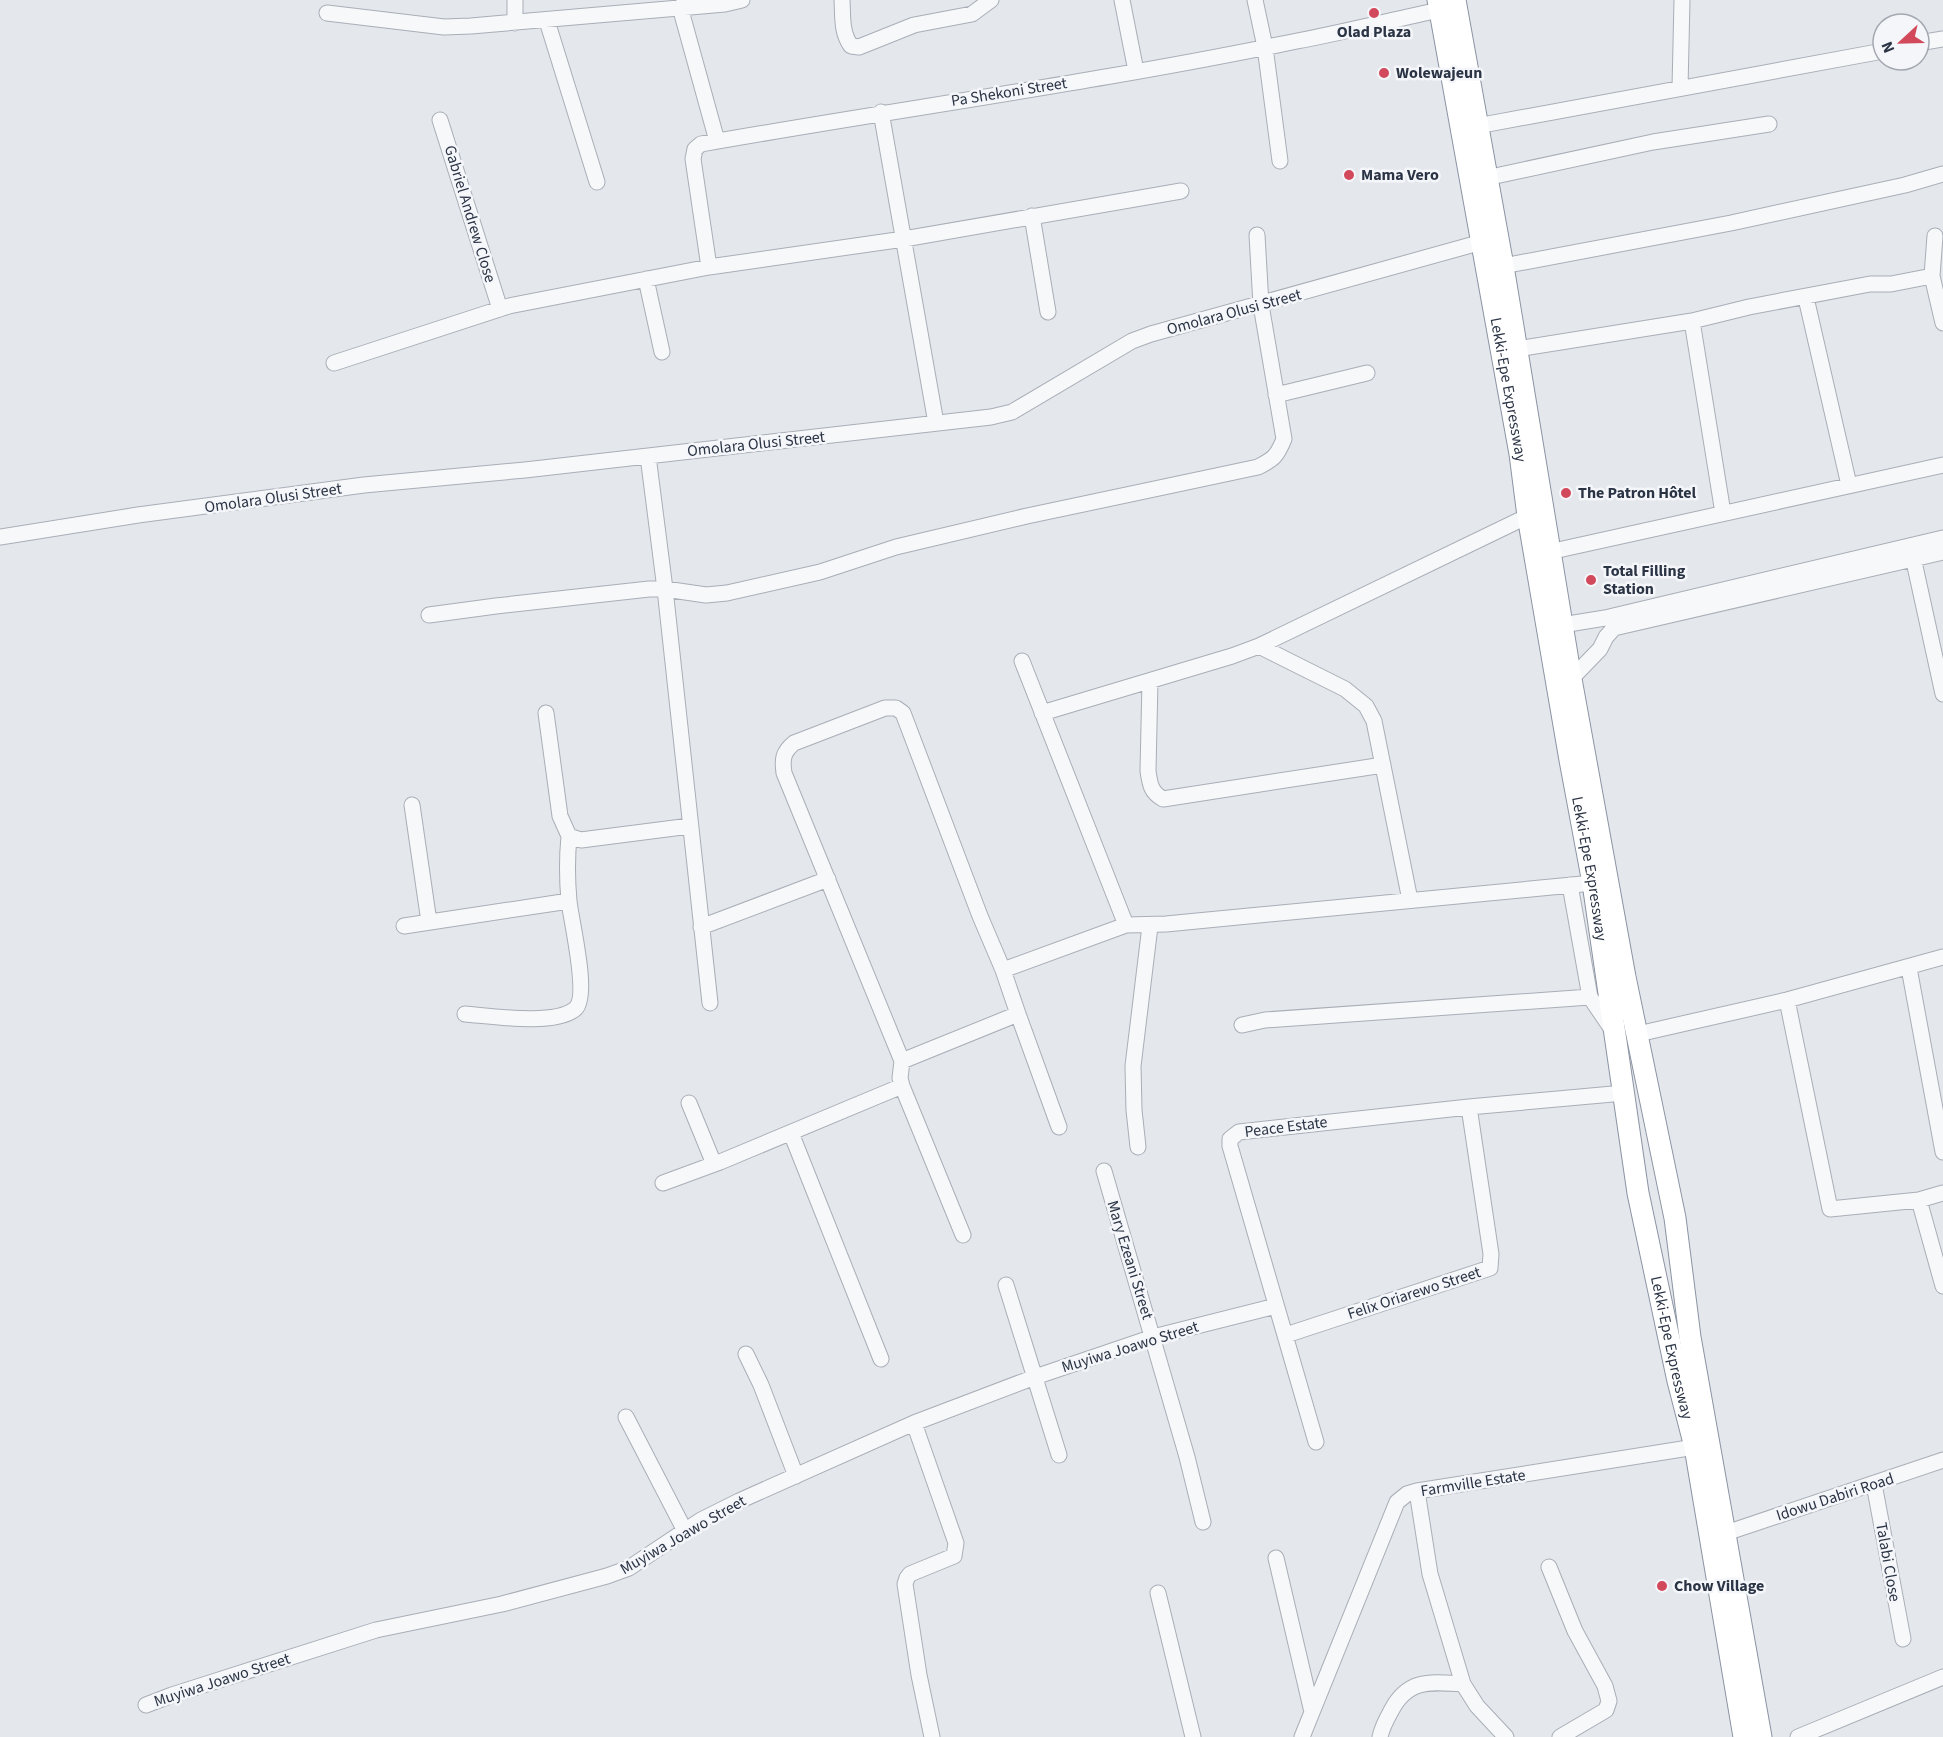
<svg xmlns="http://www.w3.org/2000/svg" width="1943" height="1737" viewBox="0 0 1943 1737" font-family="'Source Sans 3',sans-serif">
	<rect width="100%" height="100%" fill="#e4e7ec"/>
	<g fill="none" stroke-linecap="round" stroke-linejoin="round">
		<g stroke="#a9aeb7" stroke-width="17">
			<path id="minor" d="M 515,0 L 515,23
				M 842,0 C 843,16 841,32 851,46 L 859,47 L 914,25 L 972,14 L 991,0
				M 1122,0 L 1136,71
				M 1255,0 L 1265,47 L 1280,161
				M 680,7 L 717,141
				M 327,13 L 444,27 L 471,26 L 725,4 L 742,0
				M 547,21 L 597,182
				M 1919,43 L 1943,39
				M 1680,88 L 1682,0
				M 881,112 L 936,423
				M 440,120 L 500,309
				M 1477,126 L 1883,51
				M 1486,178 L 1653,142 L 1769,124
				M 1032,216 L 1048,312
				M 1503,266 L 1731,223 L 1905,185 L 1943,174
				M 709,267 L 693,159 L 695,149 L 701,144 C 899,109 1100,82 1297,41 C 1345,32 1392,20 1439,10
				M 1932,276 L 1943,323
				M 646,279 L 662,352
				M 1806,298 L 1849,485
				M 1692,321 L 1723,513
				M 1517,349 L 1692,321 L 1749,307 L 1870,284 L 1891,284 L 1932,276 L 1935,236
				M 334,363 L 509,306 L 709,267 L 904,239 L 1181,191
				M 1276,395 L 1367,373
				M 648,456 L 665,589 L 710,1003
				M 0,537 L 138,515 L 364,485 L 525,470 L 991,417 L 1012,412 L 1132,341 L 1151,334 L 1482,242
				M 1911,548 L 1943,694
				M 1549,552 L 1943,465
				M 429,615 L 496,606 L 649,589 L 665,589 L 706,595 L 727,593 L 820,572 L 896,547 L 1027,516 L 1258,467 C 1274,459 1277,456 1284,439 L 1261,305 L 1257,235
				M 1562,625 L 1605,618 L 1943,538
				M 1259,646 L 1345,689 L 1366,706 L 1374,721 L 1410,900
				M 1022,661 L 1126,925
				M 1571,679 L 1600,649 L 1606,637 L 1614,628 L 1943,552
				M 1150,681 L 1148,771 C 1150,785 1151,792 1163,799 L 1383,765
				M 546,713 L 560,816 L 569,836 L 581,840 L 690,826
				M 1042,713 L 1232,656 L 1259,646 L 1528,516
				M 412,805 L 429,922
				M 1570,885 L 1590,997
				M 404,926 L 569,901
				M 701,927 L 828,879
				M 1909,968 L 1943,1152
				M 1787,1000 L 1830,1209 L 1919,1200 L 1943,1193
				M 465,1014 C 491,1016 555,1026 575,1009 C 590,997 571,921 569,901 C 567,879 567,857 569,836
				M 1018,1014 L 1059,1127
				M 1242,1025 L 1265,1020 L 1590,997 L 1613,1031
				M 1638,1034 L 1787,1000 L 1943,957
				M 902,1061 L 784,773 C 782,759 783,752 794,743 L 885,708 L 896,708 L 903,713 L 980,916 L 1003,970
				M 902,1086 L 963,1235
				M 689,1103 L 714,1164
				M 791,1133 L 881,1359
				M 1138,1147 L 1134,1110 L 1133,1066 L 1150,926
				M 1104,1171 L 1187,1457 L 1203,1522
				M 663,1183 L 720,1162 L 902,1086 L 900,1078 L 902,1061 L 1018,1014 L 1003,970 L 1126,925 L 1166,924 L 1593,883
				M 1919,1200 L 1943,1286
				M 1006,1285 L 1059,1455
				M 1286,1335 L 1490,1268 L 1491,1254 L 1469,1107
				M 746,1354 L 761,1385 L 796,1476
				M 626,1417 L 685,1531
				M 914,1423 L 956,1543 L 954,1556 L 910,1574 L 907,1578 L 905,1584 L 919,1675 L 932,1737
				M 1316,1442 L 1230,1146 L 1230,1139 L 1239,1132 L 1469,1107 L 1624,1093
				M 1874,1484 L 1903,1639
				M 1417,1491 L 1430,1574 L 1463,1684 L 1477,1706 L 1506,1737
				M 1726,1533 L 1943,1460
				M 1276,1558 L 1312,1712
				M 1549,1567 L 1575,1631 L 1605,1686 L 1609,1701 L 1606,1710 L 1560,1737
				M 1158,1593 L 1193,1737
				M 146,1705 L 172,1695 L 376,1630 L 502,1604 L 607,1576 L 629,1568 L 701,1520 L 739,1501 L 914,1423 L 1035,1377 L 1153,1337 L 1276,1306
				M 1302,1737 L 1397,1502 L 1407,1494 L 1417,1491 L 1695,1447
				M 1380,1737 C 1382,1727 1386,1720 1391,1711 C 1408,1678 1431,1682 1463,1684
				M 1798,1737 L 1943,1677"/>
		</g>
		<g stroke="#8b94a3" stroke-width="23">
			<g id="highway">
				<path id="s1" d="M 1438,0 L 1520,454 L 1528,516 L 1570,760 L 1593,883 L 1638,1193 L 1678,1381 L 1695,1447 L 1744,1737"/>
				<path d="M 1455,0 L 1503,266 L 1571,679 L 1625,977 L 1675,1218 L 1690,1337 L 1761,1737"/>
			</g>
		</g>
		<use href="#minor" stroke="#f7f8fa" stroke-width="15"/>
		<use href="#highway" stroke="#fff" stroke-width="21"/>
	</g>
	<g fill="#d1495b" stroke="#f4f6f9" stroke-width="2">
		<circle cx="1374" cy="13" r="6"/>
		<circle cx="1384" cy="73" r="6"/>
		<circle cx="1349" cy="175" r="6"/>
		<circle cx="1566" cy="493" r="6"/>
		<circle cx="1591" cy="580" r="6"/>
		<circle cx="1662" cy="1586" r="6"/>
	</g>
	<g text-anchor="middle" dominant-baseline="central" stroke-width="5" stroke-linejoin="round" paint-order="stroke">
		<g font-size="16" font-weight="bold" fill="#2b3445" stroke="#f4f6f9" text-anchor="start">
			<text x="1374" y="32" text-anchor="middle">Olad Plaza</text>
			<text x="1396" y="73">Wolewajeun</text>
			<text x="1361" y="175">Mama Vero</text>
			<text x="1578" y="493">The Patron Hôtel</text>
			<text x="1603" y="571">Total Filling<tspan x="1603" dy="18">Station</tspan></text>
			<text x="1674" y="1586">Chow Village</text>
		</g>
		<g font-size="16" fill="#2b3445" stroke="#f4f6f9">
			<text transform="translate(1009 92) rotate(-9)">Pa Shekoni Street</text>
			<text transform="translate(470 214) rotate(73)">Gabriel Andrew Close</text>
			<text transform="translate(1234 312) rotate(-15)">Omolara Olusi Street</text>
			<text stroke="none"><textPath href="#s1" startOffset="396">Lekki-Epe Expressway</textPath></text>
			<text transform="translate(756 444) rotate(-6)">Omolara Olusi Street</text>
			<text transform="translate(273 498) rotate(-8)">Omolara Olusi Street</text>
			<text stroke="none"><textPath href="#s1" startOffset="882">Lekki-Epe Expressway</textPath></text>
			<text transform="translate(1286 1127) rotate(-7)">Peace Estate</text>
			<text transform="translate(1130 1260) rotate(73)">Mary Ezeani Street</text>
			<text transform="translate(1414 1293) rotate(-18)">Felix Oriarewo Street</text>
			<text transform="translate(1130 1347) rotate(-17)">Muyiwa Joawo Street</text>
			<text stroke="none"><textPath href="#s1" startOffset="1368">Lekki-Epe Expressway</textPath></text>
			<text transform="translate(1473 1483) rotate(-9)">Farmville Estate</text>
			<text transform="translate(1835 1497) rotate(-18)">Idowu Dabiri Road</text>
			<text transform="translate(683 1535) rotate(-30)">Muyiwa Joawo Street</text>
			<text transform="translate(1888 1562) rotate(80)">Talabi Close</text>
			<text transform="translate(222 1680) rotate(-18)">Muyiwa Joawo Street</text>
		</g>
	</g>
	<g transform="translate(1901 42) rotate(248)"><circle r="28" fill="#f4f6f9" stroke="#a4a8b1" stroke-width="1.5"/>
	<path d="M0-4.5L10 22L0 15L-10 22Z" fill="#d1495b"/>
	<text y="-9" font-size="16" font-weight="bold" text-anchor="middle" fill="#2b3445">N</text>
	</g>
</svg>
